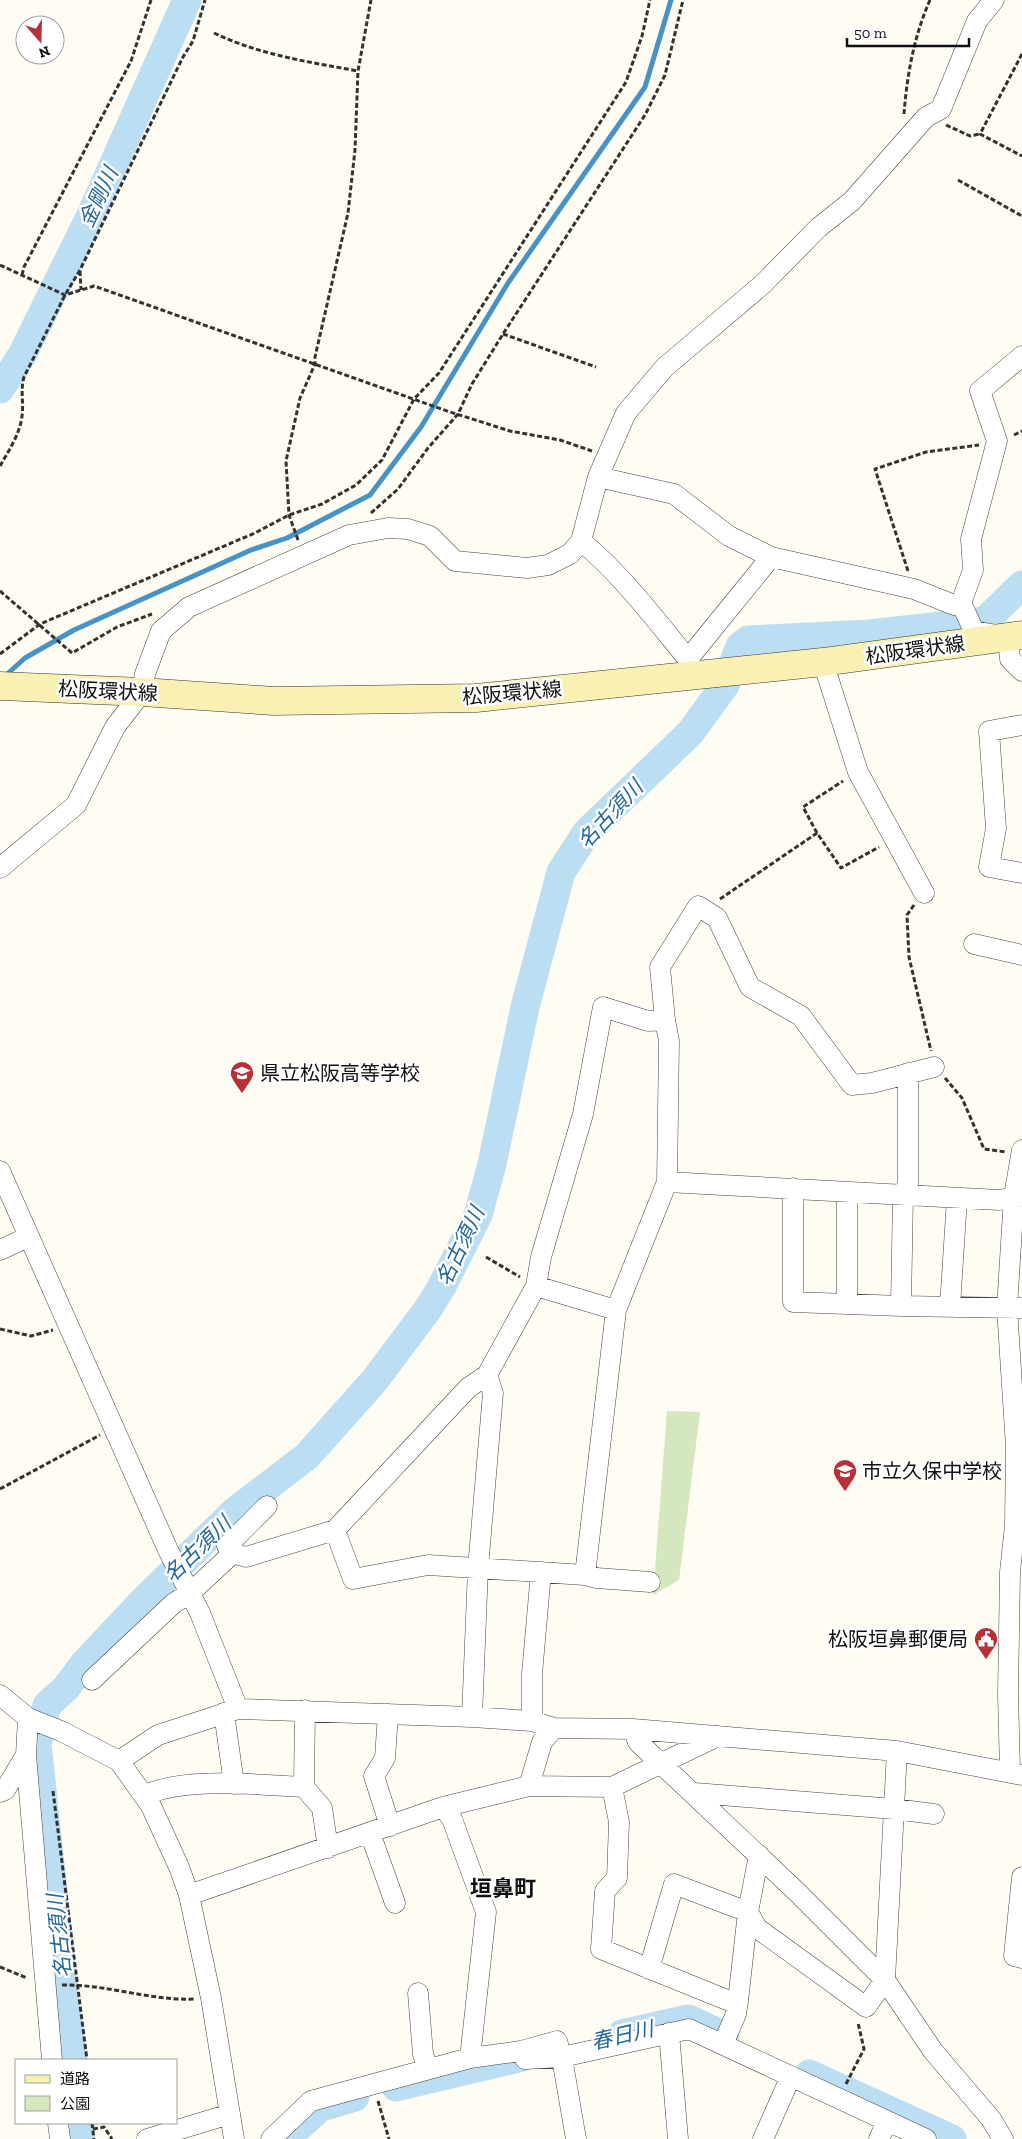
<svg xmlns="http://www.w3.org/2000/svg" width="1022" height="2139" viewBox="0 0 1022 2139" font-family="'Zilla Slab','Noto Sans JP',serif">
	<rect width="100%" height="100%" fill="#fefcf3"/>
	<path fill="#d4e7be" d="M 667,1411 L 700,1412 L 679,1580 L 653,1595 Z"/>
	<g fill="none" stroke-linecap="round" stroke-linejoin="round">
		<path stroke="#4793c5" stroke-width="5" d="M 5,676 L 25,658 L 74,630 L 251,550 L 287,538 L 370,495 L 421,427 L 508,283 L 645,87 L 671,0"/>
		<path stroke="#bbdef2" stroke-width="29" d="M 0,389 L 22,355 L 90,217 L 187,0
			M 622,2034 L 688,2019 L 725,2036
			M 73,2060 L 64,1994 L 37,1744 L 47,1705 L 66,1688 L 84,1664 L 144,1600 L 234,1512 L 307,1456 L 374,1381 L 428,1309 L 442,1286 L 478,1215 L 492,1164 L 525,1007 L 561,872 L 587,832 L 690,733 L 725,685 L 740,646 L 748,640 L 870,634 L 985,621 L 1022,585
			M 809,2074 L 952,2139
			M 396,2087 L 523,2057
			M 80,2123 L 80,2139
			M 285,2139 L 321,2107 L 355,2097"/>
		<g stroke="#434343" stroke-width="21">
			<path id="minor" d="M 1022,356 L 980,391 L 997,441 L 971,539 L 973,570 L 961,603 L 974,631 L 1008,637 L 1010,659 L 1022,671
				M 598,477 L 674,494 L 729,536 L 771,557 L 914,589 L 954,605 L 961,603
				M 688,659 C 654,618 622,575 581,541 L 598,477 L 626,413 L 665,367 L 763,284 L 818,228 L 852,201 L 926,117 L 941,109 L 977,21 L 994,0
				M 823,662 L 858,772 L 924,893
				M 688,673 L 688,659 L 771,557
				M 1022,725 L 989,731 L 996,828 L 989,867 L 1022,873
				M 0,868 L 76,805 L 115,727 L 142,692 L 145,674 L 161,631 L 189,607 L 349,535 L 388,528 L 408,529 L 430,536 L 455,561 L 527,568 L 548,565 L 570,554 L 581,541
				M 974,944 L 1022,955
				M 665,1020 L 660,967 L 698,906 L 717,918 L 750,987 L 801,1016 L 852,1085 L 872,1083 L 934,1067
				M 0,1171 L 168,1550 L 200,1613 L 238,1709
				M 793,1188 L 793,1302 L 901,1306 L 1022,1308
				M 0,1250 L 28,1237
				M 847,1304 L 847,1192
				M 901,1306 L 903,1195 L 908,1184 L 908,1073
				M 950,1307 L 957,1198
				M 616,1310 L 667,1182
				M 335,1530 L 353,1579 L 428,1565 L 585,1575 L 616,1310 L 536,1286
				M 233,1553 L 227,1546 L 267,1506
				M 585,1575 L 597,1578 L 650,1582
				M 92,1680 L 174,1603 L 190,1593 L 233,1553 L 246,1557 L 335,1530 L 468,1388 L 487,1375
				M 0,1695 L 28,1718 L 61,1731 L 119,1761 L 151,1806 L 179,1867 L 189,1895 L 211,1998 L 234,2139
				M 224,1713 L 234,1784
				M 388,1714 L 385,1758 L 374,1776 L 390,1826
				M 472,1717 L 478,1568 L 493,1393 L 487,1375 L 536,1286 L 541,1257 L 583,1114 L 603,1007 L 648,1021 L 665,1020 L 669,1041 L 667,1182 L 999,1200 L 1022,1196
				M 28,1718 L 26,1755 L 52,2060
				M 532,1721 L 532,1674 L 541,1572
				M 633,1729 L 638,1742 L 797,1892 L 885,1980 L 933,2051 L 991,2119 L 1003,2139
				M 119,1761 L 158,1735 L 238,1709 L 472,1717 L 532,1721 L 554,1728 L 633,1729 L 897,1751 L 1022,1775
				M 1010,1771 L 1008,1694 L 1010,1572 L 1015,1525 L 1016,1447 L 1007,1308 L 1014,1196 L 1022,1150
				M 529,1786 L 542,1742 L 554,1728
				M 304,1787 L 305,1710
				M 612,1787 L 619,1822 L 617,1878 L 605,1891 L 601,1949 L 727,2000 L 738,2001 L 736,2014 L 723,2044
				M 0,1792 L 5,1790 L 26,1755
				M 695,1793 L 894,1809 L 934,1814
				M 144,1796 C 182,1776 261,1785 304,1787 L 322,1808 L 328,1848
				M 443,1807 L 452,1819 L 486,1912 L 470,2058
				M 370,1833 L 395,1903
				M 759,1855 L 748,1912 L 757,1928 L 866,2007 L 885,1980 L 897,1751
				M 1022,1877 L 1014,1956 L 1022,1958
				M 189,1895 L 443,1807 L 529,1786 L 612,1787 L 718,1736
				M 649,1969 L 674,1884 L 748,1912 L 738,2001
				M 418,1993 L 423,2054 L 428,2069
				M 669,2033 L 678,2139
				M 561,2052 L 576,2139
				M 525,2059 L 562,2057 L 689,2029 L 926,2139
				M 58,2123 L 60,2139
				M 147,2139 L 230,2114
				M 271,2139 L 311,2101 L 470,2058 L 521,2051 L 557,2041 L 558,2044
				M 763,2139 L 791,2076
				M 879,2139 L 887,2121"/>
		</g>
		<g stroke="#323232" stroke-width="29">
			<path id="secondary" d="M 0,686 L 142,692 L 274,701 L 476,698 L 823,662 L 1022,635"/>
		</g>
		<path stroke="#323232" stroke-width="3" stroke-dasharray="5 2.5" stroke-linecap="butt" d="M 214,33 C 260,55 309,62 358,71
			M 1022,54 L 980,134 L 1022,156
			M 904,114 C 907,75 914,36 930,0
			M 946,125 L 970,136 L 980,134
			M 958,180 L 1022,216
			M 0,265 L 65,295 L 94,286 L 450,412 L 510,431 L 560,440 L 592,451
			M 80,271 L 81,290
			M 22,275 L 24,267 L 131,61 L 151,0
			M 503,334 L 596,367
			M 1014,435 L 1022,431
			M 0,466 C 9,450 20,434 22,416 C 24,403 20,391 24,377 L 65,295 L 80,270 L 183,57 L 193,41 L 205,0
			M 371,513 L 398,489 L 428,448 L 458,414 L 472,384 L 503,334 L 645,115 L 665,75 L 683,0
			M 298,540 L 289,515 L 286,461 L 300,398 L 315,364 L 315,357 L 348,213 L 355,150 L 358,71 L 371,0
			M 908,571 L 875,469 L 926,452 L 979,445
			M 0,591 L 72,653 L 117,627 L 152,614
			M 0,654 L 40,624 L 255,533 L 289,515 L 322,504 L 356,485 L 382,460 L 414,399 L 439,373 L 626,82 L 642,36 L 650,0
			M 817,833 L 803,807 L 843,781
			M 720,899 L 817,833 L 841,868 L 879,847
			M 914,905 L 907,915 L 909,957 L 931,1051
			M 945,1078 L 962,1098 L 984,1149 L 1006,1152
			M 486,1257 L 520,1277
			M 0,1329 L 31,1336 L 53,1330
			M 0,1489 L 100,1435
			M 53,1791 L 87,2060
			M 0,1967 L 27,1978
			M 62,1985 C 106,1984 150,2001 195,1999
			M 846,2084 L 864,2049 L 858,2023
			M 378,2101 L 389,2139
			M 92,2123 L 94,2139
			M 93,2129 L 104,2127 L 112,2139"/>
		<use href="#minor" stroke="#fff" stroke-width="20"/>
		<use href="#secondary" stroke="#f9f1b3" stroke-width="28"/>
	</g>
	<defs>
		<g id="school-pin" transform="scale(1.25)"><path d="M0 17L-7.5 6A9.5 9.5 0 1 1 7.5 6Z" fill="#b73037" stroke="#fff"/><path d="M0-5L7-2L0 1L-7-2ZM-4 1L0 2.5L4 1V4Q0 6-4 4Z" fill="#fff"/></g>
		<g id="civic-pin" transform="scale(1.25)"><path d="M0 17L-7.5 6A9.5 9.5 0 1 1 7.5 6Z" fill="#b73037" stroke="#fff"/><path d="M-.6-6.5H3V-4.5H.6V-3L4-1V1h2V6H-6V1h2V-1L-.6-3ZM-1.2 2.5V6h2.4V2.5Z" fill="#fff"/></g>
	</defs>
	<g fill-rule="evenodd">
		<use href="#school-pin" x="242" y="1073"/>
		<use href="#school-pin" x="845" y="1471"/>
		<use href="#civic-pin" x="986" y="1639"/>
	</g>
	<g text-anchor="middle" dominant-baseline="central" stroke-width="5" stroke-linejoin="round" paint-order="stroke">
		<g font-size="20" fill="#101010" stroke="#fff">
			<text transform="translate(915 650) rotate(-8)">松阪環状線</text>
			<text transform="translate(108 691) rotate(3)">松阪環状線</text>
			<text transform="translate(512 693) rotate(-5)">松阪環状線</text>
		</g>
		<g font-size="20" fill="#101010" stroke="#fff" text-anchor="start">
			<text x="260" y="1073">県立松阪高等学校</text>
			<text x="862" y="1471">市立久保中学校</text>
			<text x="968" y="1639" text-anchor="end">松阪垣鼻郵便局</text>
		</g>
		<g font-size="21" font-style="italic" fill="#20669a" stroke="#fff">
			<text transform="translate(98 197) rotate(-65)">金剛川</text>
			<text transform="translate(610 814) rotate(-47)">名古須川</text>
			<text transform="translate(460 1246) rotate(-65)">名古須川</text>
			<text transform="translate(197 1549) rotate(-44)">名古須川</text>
			<text transform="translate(59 1936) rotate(-96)">名古須川</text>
			<text transform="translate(622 2035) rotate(-13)">春日川</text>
		</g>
		<g font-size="22" font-weight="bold" fill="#101010" stroke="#fff">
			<text x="503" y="1888">垣鼻町</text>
		</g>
	</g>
	<rect x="15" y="2059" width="162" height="65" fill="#ffffff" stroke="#9f9f9f"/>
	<rect x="25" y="2075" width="25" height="8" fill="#f9f1b3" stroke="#9f9f9f"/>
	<text x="60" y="2084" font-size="15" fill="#101010">道路</text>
	<rect x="25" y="2096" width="25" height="15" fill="#d4e7be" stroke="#9f9f9f"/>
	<text x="60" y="2109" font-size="15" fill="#101010">公園</text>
	<g transform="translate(40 40) rotate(160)"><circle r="24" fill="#ffffff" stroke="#9f9f9f"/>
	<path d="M0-4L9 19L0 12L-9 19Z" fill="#b73037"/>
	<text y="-8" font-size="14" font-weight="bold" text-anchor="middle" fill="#101010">N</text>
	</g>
	<path d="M847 38v8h122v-8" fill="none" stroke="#101010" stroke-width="2.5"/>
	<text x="854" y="38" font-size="15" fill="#101010" stroke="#ffffff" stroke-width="4" paint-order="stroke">50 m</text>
</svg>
